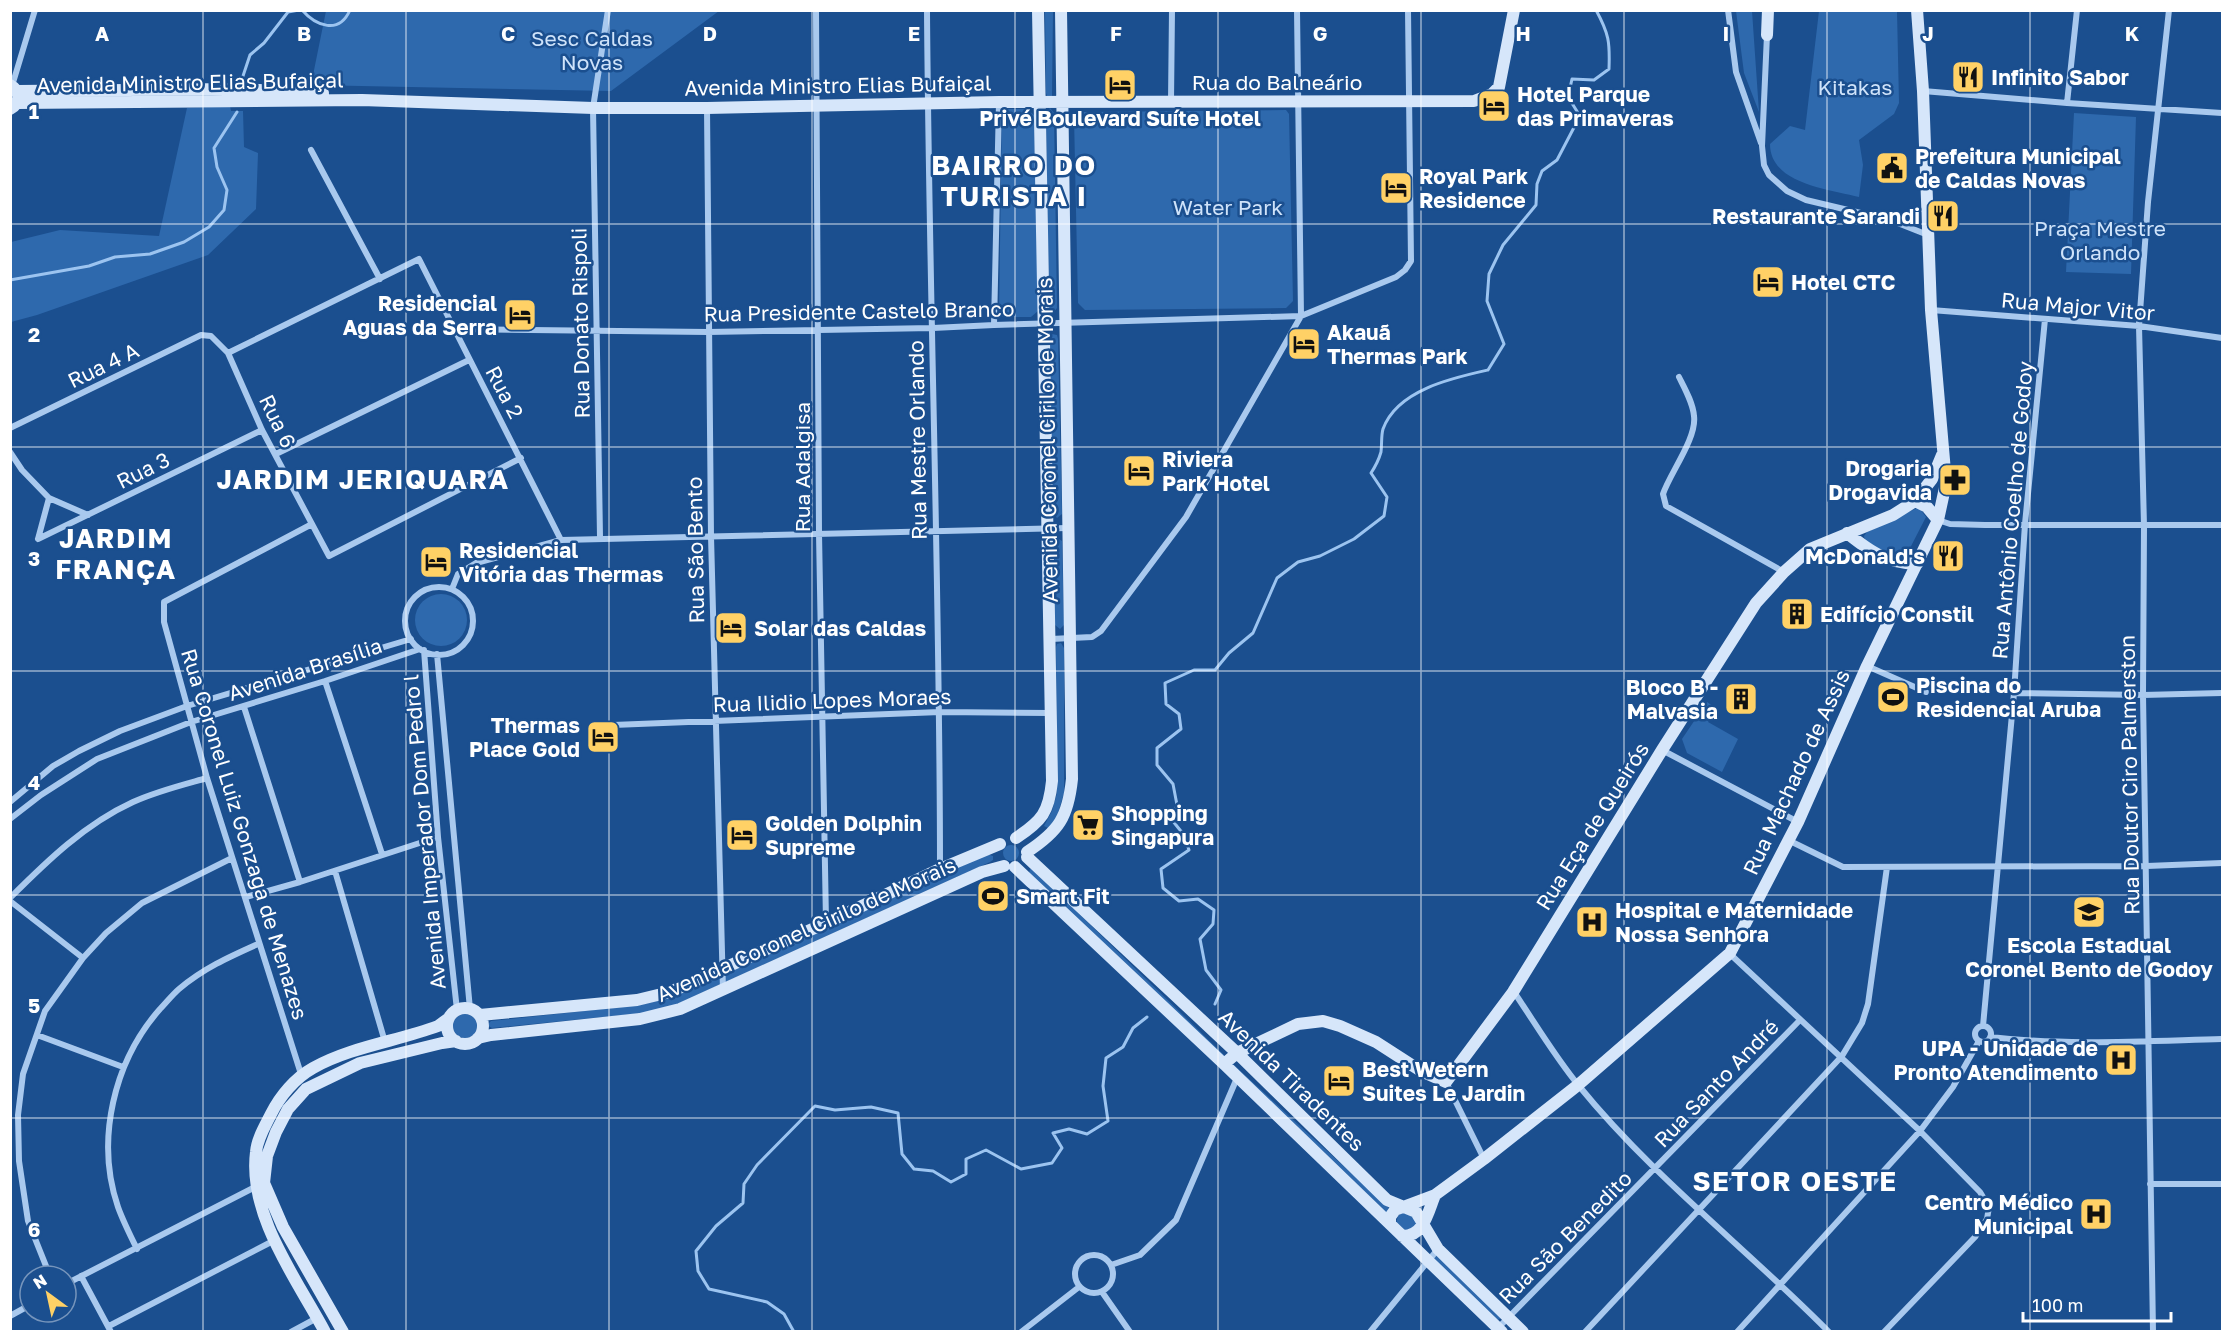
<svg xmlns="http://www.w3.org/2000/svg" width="2233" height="1342" viewBox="0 0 2233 1342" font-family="'Golos Text',sans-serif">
	<rect width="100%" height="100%" fill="#1b4f8f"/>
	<path fill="#2e69ad" d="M 326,11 L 719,11 L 611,91 L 311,85 Z
		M 1045,11 L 1053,11 L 1052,96 L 1047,96 L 1046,93 Z
		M 1736,11 L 1752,11 L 1759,112 L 1744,73 Z
		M 1819,11 L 1897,11 L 1899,103 L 1894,114 L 1859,140 L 1863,165 L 1859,197 C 1829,189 1770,184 1770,144 L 1790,126 L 1805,130 Z
		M 230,106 L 231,111 L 243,111 L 244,147 L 258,153 L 256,209 L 208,255 L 37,315 L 11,322 L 11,242 L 60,230 L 159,236 L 187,108 Z
		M 1050,108 L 1054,113 L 1057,308 L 1053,313 L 1050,312 L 1049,309 L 1046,113 Z
		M 1002,109 L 1027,109 L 1034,115 L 1038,311 L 1031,317 L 1001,317 L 999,314 Z
		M 1286,110 L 1289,114 L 1293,301 L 1286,308 L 1085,310 L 1078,303 L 1074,117 L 1083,112 Z
		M 2074,113 L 2136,117 L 2131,274 L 2066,272 Z
		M 1052,334 L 1057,335 L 1058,339 L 1062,514 L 1057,518 L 1053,513 L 1050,339 Z
		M 1917,508 L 1920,509 L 1926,517 L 1908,552 C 1892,563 1878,551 1865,541 L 1864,536 L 1867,532 Z
		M 1057,538 L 1062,541 L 1064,625 L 1060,629 L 1055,625 L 1054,542 Z
		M415 620a26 26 0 1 1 52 0a26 26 0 1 1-52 0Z
		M 1061,643 L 1064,648 L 1064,793 L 1056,820 L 1048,828 L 1044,826 L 1052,811 L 1057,793 L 1056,647 L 1057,644 Z
		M 1707,702 L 1716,708 L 1708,722 L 1738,739 L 1722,772 L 1687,753 L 1682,739 Z
		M1003 853a8 8 0 1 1 16 0a8 8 0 1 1-16 0Z
		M 987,854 L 993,856 L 993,860 L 990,862 L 675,1005 L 643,1013 L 492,1028 L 487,1025 L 491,1021 L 640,1005 L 669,998 Z
		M 1030,869 L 1033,869 L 1224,1055 L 1222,1057 L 1029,873 Z
		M453 1026a12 12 0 1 1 24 0a12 12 0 1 1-24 0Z
		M 1233,1064 L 1391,1210 L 1387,1215 L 1230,1066 Z
		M 1403,1212 L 1417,1219 L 1416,1226 L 1405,1232 L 1396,1223 L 1398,1216 Z
		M 1436,1256 L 1439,1257 L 1501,1318 L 1498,1320 L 1433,1259 Z"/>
	<path fill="#3c6290" stroke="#9cc4f0" stroke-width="1.5" d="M 1890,688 L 1901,693 L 1895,706 L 1884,701 Z"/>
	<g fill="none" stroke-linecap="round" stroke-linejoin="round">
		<path stroke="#9cc4f0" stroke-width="3" d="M 302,10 C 316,26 339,35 350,10
			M 243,76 L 250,55 L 264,43 L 288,12 L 299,10
			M 10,280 L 89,266 L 115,257 L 150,254 L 184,242 L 209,227 L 224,210 L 227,190 L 217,167 L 214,148 L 237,112
			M 1215,1004 L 1221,990 L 1206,970 L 1200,939 L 1213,924 L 1214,910 L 1198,899 L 1179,901 L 1163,888 L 1161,869 L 1189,850 L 1184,835 L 1172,820 L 1177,805 L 1173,784 L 1157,765 L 1157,748 L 1181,729 L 1179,714 L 1166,704 L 1165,683 L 1194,670 L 1215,670 L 1229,653 L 1253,633 L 1277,578 L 1298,562 L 1320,556 L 1354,539 L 1384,516 L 1387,497 L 1371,473 C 1375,467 1379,459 1381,452 C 1382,444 1381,436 1383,429 C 1397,390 1452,378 1488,370 L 1504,344 L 1487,301 L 1489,274 L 1503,245 L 1536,205 L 1537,184 L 1542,171 L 1557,160 L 1580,116 L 1568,97 L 1572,79 L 1594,80 L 1609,69 C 1610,42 1609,34 1596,10
			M 794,1332 L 784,1314 L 767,1302 L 709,1289 L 698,1271 L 696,1251 L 716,1226 L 743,1203 L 744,1184 L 757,1165 L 815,1106 L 835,1110 L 871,1107 L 898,1113 L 902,1154 L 914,1169 L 933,1171 L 951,1182 L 966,1174 L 966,1159 L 986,1150 L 1021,1169 L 1052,1163 L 1062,1148 L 1053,1133 L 1069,1129 L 1087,1134 L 1108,1121 L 1103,1086 L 1106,1058 L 1123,1047 L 1133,1028 L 1147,1017"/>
		<path stroke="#a9c9ee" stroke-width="6" d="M 816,10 L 819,533 L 826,922
			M 927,10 C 929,297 940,583 940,869
			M 1297,10 L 1301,316
			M 1728,10 L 1736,72 L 1761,143
			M 1767,35 L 1762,146 L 1764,165 L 1769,175 L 1787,191 L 1806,200 L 1890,220 L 1928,235
			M 12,86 L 35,10
			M 1923,91 L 2067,103 L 2222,113
			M 1171,101 L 1172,10
			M 2067,103 L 2077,10
			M 707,108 L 711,536 L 723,990
			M 311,150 L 380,279
			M 1931,310 L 2139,326 L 2222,338
			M 994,325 L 999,102
			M 453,329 L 708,332 L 933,328 L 994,325 L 1301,316 L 1396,277 L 1405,270 L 1411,261 L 1408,10
			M 228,353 L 419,259 L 561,540
			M 1679,377 C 1685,389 1693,403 1694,416 C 1697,438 1670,473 1663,494 L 1666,506 L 1784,572
			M 10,428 L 201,335 L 211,336 L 228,353 L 262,430 L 329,556 L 521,458
			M 10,452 L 22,470 L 49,498 L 88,515
			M 276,454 L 469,360
			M 1938,520 L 1950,524 L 1985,525 L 2222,525
			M 600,537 L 593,108 L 608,10
			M 38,539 L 262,430
			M 38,539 L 49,498
			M405 621a34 34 0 1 1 68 0a34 34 0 1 1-68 0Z
			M 452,589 L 458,574 L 476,563 L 561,540 L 1067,528
			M 1051,639 L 1092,637 L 1101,631 L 1186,517 L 1301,316
			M 424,650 L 438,837 L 457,1010
			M 437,654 L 470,1009
			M 1867,666 L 1926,692
			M 325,681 L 382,854
			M 2014,693 L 2143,695 L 2222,693
			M 244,707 L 300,882
			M 613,725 L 940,712 L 1051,713
			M 1662,750 L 1798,822
			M 10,802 L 53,766 L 79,751 L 120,731 L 187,706 L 411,639
			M 10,819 L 41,795 L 97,759 L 191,722 L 325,681 L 420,649
			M 1788,840 L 1843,867 L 2147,866 L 2222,863
			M 335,871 L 385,1042
			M 246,897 L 300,882 L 438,837
			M 10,898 C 47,861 85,824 133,802 C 157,791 182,785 207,778
			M 10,901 L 83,958
			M 1730,954 L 1920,1131 L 1980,1192 L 1989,1207 L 1987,1219 L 1975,1237 L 1884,1332
			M 1514,992 C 1535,1023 1555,1057 1579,1086 C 1653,1177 1747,1249 1829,1332
			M 1983,1026 L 2014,693 L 2025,524 L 2045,319
			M1975 1034a8 8 0 1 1 16 0a8 8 0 1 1-16 0Z
			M 37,1035 L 123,1067
			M 1990,1037 C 2066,1046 2146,1041 2222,1039
			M 301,1074 L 207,778 L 164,622 L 164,602 L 312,524
			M 1446,1082 L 1484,1159
			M 2150,1184 L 2222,1184
			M 137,1249 C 130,1235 123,1221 118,1207 C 95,1140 114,1061 160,1009 C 166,1003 172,995 179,989 C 204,968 229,957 258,944
			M1075 1274a19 19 0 1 1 38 0a19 19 0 1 1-38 0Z
			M 1111,1265 L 1140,1255 L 1176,1220 L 1237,1078
			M 50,1276 L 28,1221 L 19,1161 L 18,1115 L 23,1074 L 45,1011 L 83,958 L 106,933 L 142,903 L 232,858
			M 81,1276 L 111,1332
			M 66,1284 L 257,1186
			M 1102,1292 L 1130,1332
			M 10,1316 L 30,1305
			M 109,1326 L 275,1240
			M 1498,1328 L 1800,1020
			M 291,1332 L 317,1318
			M 1021,1332 L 1079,1287
			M 1370,1332 L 1438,1249
			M 1585,1332 L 1842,1056 L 1862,1023 L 1868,1004 L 1887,867
			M 1737,1332 L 1920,1131 L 1953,1087 L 1979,1041
			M 2153,1332 L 2143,695 L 2144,526 L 2139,326 L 2148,202 L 2169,10"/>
		<path stroke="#d6e6fa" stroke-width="12" d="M 1767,35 L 1768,10
			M 10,85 C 21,91 21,103 10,109
			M 17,91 L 237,89 L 323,93
			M 17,103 L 362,100 L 593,108 L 707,108 L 999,102 L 1474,101 L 1492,94 L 1499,87 L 1514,10
			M 1915,501 L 1927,507 L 1938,520
			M 1847,533 C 1872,553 1885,562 1917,564
			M 1016,838 C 1042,821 1049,812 1052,781 L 1038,10
			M 1027,852 C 1059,831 1068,817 1072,779 L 1061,10
			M 1027,857 L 1237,1053 L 1387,1200 L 1416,1212 L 1438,1249 L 1523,1332
			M 1015,867 L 1224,1064 L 1502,1332
			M447 1026a18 18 0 1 1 36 0a18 18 0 1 1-36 0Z
			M 480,1015 L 637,1000 L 670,992 L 826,923 L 940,869 L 1000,844
			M 478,1038 L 491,1035 L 640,1019 L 680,1009 L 982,872 L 1004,866
			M 1224,1064 L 1237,1053 L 1298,1024 L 1323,1021 L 1340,1026 L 1376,1042 L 1421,1071 L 1446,1082 L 1513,992 L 1662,750 L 1756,603 L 1784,572 L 1810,549 L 1893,515 L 1915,501 L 1932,479 L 1942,455
			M 1390,1224 L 1390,1217 L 1395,1210 L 1435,1195 L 1484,1159 L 1578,1085 L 1730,953 L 1798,822 L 1867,666 L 1938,520 L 1946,483 L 1931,310 L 1923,91 L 1917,10
			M 1402,1236 C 1424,1237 1428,1212 1435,1195
			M 325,1332 C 296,1278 248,1215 256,1152 C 257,1139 265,1126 271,1114 C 280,1096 295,1078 313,1068 C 350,1047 398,1041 438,1026 L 449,1018
			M 343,1332 L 283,1227 L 264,1183 L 267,1156 L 276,1132 L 288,1109 L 306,1089 L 360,1063 L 442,1043 L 456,1041"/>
	</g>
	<path fill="none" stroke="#fff" stroke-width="1.5" stroke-opacity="0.55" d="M 203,10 L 203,1332M 406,10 L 406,1332M 609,10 L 609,1332M 812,10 L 812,1332M 1015,10 L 1015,1332M 1218,10 L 1218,1332M 1421,10 L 1421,1332M 1624,10 L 1624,1332M 1827,10 L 1827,1332M 2030,10 L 2030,1332M 10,224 L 2222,224M 10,447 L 2222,447M 10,671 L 2222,671M 10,895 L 2222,895M 10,1118 L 2222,1118"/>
	<defs>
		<g id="restaurant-square" transform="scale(1.725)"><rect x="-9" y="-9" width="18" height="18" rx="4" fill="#ffd166" stroke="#1b4f8f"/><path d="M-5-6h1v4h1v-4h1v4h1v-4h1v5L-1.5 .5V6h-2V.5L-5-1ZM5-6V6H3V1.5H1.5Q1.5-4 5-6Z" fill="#111"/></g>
		<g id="hotel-square" transform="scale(1.725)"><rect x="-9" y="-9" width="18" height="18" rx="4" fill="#ffd166" stroke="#1b4f8f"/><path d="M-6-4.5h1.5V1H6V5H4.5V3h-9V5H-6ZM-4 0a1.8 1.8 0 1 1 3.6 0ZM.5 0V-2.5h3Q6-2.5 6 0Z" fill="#111"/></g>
		<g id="civic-square" transform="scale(1.725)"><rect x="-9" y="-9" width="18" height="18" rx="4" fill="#ffd166" stroke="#1b4f8f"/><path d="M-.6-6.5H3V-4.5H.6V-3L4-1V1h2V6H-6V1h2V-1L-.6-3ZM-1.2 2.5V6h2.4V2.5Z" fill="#111"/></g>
		<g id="pharmacy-square" transform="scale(1.725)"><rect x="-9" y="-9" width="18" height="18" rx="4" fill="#ffd166" stroke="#1b4f8f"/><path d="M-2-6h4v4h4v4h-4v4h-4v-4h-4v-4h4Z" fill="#111"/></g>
		<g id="building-square" transform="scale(1.725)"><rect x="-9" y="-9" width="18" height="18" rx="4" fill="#ffd166" stroke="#1b4f8f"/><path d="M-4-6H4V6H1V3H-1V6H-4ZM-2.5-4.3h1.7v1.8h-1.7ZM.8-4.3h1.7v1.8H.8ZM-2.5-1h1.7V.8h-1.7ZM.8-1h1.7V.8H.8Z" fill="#111"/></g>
		<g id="stadium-square" transform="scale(1.725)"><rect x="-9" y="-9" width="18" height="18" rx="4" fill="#ffd166" stroke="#1b4f8f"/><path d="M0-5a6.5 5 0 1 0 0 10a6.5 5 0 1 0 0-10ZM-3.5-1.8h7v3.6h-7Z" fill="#111"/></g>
		<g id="supermarket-square" transform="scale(1.725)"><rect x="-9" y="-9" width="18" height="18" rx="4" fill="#ffd166" stroke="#1b4f8f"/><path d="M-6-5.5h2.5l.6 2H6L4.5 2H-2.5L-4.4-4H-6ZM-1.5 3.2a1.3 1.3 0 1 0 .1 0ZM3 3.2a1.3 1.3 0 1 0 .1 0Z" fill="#111"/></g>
		<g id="school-square" transform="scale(1.725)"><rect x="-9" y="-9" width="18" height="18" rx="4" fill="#ffd166" stroke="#1b4f8f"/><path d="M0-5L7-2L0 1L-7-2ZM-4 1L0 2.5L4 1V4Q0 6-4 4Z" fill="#111"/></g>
		<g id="hospital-square" transform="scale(1.725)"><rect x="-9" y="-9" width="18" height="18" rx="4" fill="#ffd166" stroke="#1b4f8f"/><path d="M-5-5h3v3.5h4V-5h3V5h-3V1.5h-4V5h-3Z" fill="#111"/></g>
	</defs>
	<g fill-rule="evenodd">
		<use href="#restaurant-square" x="1968" y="77"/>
		<use href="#hotel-square" x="1120" y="85"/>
		<use href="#hotel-square" x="1494" y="106"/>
		<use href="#civic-square" x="1892" y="168"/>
		<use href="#hotel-square" x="1396" y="188"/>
		<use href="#restaurant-square" x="1943" y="216"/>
		<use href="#hotel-square" x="1768" y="282"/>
		<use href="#hotel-square" x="520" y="315"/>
		<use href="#hotel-square" x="1304" y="344"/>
		<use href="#hotel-square" x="1139" y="471"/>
		<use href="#pharmacy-square" x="1955" y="480"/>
		<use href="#restaurant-square" x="1948" y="556"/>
		<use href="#hotel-square" x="436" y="562"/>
		<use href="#building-square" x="1797" y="614"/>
		<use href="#hotel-square" x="731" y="628"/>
		<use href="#stadium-square" x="1893" y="697"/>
		<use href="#building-square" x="1741" y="699"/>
		<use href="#hotel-square" x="603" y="737"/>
		<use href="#supermarket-square" x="1088" y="825"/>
		<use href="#hotel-square" x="742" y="835"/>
		<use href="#stadium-square" x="993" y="896"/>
		<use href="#school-square" x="2089" y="912"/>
		<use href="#hospital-square" x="1592" y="922"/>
		<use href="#hospital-square" x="2121" y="1060"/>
		<use href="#hotel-square" x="1339" y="1081"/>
		<use href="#hospital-square" x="2096" y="1214"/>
	</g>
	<g text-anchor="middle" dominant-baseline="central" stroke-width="5" stroke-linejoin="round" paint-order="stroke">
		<g font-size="21" fill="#cfe3fa" stroke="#1b4f8f">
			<text x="592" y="38">Sesc Caldas<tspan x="592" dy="24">Novas</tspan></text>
			<text x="1855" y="87">Kitakas</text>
			<text x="1228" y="207">Water Park</text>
			<text x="2100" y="228">Praça Mestre<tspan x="2100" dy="24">Orlando</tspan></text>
		</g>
		<g font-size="21" font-weight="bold" fill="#fff" stroke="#1b4f8f" text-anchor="start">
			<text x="1991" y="77">Infinito Sabor</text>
			<text x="1517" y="94">Hotel Parque<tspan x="1517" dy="24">das Primaveras</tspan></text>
			<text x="1120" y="118" text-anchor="middle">Privé Boulevard Suíte Hotel</text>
			<text x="1915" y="156">Prefeitura Municipal<tspan x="1915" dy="24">de Caldas Novas</tspan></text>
			<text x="1419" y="176">Royal Park<tspan x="1419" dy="24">Residence</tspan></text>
			<text x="1920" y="216" text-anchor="end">Restaurante Sarandi</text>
			<text x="1791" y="282">Hotel CTC</text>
			<text x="497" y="303" text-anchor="end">Residencial<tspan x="497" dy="24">Aguas da Serra</tspan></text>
			<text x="1327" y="332">Akauã<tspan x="1327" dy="24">Thermas Park</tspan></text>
			<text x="1162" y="459">Riviera<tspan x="1162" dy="24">Park Hotel</tspan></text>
			<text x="1932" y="468" text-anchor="end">Drogaria<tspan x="1932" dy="24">Drogavida</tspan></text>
			<text x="459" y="550">Residencial<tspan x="459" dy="24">Vitória das Thermas</tspan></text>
			<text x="1925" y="556" text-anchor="end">McDonald's</text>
			<text x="1820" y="614">Edifício Constil</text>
			<text x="754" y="628">Solar das Caldas</text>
			<text x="1916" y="685">Piscina do<tspan x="1916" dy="24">Residencial Aruba</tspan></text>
			<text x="1718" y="687" text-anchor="end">Bloco B -<tspan x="1718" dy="24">Malvasia</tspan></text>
			<text x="580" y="725" text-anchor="end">Thermas<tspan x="580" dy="24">Place Gold</tspan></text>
			<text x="1111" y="813">Shopping<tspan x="1111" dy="24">Singapura</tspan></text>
			<text x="765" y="823">Golden Dolphin<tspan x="765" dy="24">Supreme</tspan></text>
			<text x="1016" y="896">Smart Fit</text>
			<text x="1615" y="910">Hospital e Maternidade<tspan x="1615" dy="24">Nossa Senhora</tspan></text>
			<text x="2089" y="945" text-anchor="middle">Escola Estadual<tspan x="2089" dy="24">Coronel Bento de Godoy</tspan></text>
			<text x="2098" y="1048" text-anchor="end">UPA - Unidade de<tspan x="2098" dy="24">Pronto Atendimento</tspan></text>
			<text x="1362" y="1069">Best Wetern<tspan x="1362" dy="24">Suites Le Jardin</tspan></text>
			<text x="2073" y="1202" text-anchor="end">Centro Médico<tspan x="2073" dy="24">Municipal</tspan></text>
		</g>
		<g font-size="21" fill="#fff" stroke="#1b4f8f">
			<text transform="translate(190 82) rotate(-1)">Avenida Ministro Elias Bufaiçal</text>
			<text x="1277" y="82">Rua do Balneário</text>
			<text transform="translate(838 85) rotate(-1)">Avenida Ministro Elias Bufaiçal</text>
			<text transform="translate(2078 306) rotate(5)">Rua Major Vitor</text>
			<text transform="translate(859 311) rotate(-1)">Rua Presidente Castelo Branco</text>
			<text transform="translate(580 323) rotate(-91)">Rua Donato Rispoli</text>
			<text transform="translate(103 365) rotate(-26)">Rua 4 A</text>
			<text transform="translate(505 392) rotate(62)">Rua 2</text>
			<text transform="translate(278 421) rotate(64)">Rua 6</text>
			<text transform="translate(917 440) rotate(-91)">Rua Mestre Orlando</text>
			<text transform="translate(1047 440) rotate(-91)">Avenida Coronel Cirilo de Morais</text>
			<text transform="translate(802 467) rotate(-90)">Rua Adalgisa</text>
			<text transform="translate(143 470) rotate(-26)">Rua 3</text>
			<text transform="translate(2012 510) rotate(-85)">Rua Antônio Coelho de Godoy</text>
			<text transform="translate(695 550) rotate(-91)">Rua São Bento</text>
			<text transform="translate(305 669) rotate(-18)">Avenida Brasília</text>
			<text transform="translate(832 700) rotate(-2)">Rua Ilidio Lopes Moraes</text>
			<text transform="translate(1796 772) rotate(-65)">Rua Machado de Assis</text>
			<text transform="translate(2129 775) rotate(-91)">Rua Doutor Ciro Palmerston</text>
			<text transform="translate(1592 826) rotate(-58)">Rua Eça de Queirós</text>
			<text transform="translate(424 832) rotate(-95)">Avenida Imperador Dom Pedro l</text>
			<text transform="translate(245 834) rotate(73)">Rua Coronel Luiz Gonzaga de Menazes</text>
			<text transform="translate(806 929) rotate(-24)">Avenida Coronel Cirilo de Morais</text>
			<text transform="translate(1292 1080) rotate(44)">Avenida Tiradentes</text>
			<text transform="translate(1716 1083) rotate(-46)">Rua Santo André</text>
			<text transform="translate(1565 1237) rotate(-45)">Rua São Benedito</text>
		</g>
		<g font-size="27" font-weight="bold" letter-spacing="1.5" fill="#fff" stroke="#1b4f8f">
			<text x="1014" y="165">BAIRRO DO<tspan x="1014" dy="31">TURISTA I</tspan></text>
			<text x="363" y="479">JARDIM JERIQUARA</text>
			<text x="116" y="538">JARDIM<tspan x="116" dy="31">FRANÇA</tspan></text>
			<text x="1795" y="1181">SETOR OESTE</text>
		</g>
	</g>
	<g font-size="20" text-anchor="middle" font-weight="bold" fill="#fff" stroke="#1b4f8f" stroke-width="5" stroke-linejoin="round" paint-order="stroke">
		<text x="102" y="41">A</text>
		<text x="304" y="41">B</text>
		<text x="508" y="41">C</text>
		<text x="710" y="41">D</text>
		<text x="914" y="41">E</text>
		<text x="1116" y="41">F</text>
		<text x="1320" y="41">G</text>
		<text x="1523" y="41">H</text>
		<text x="1726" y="41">I</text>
		<text x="1928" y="41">J</text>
		<text x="2132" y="41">K</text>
		<text x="34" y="119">1</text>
		<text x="34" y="342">2</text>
		<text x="34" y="566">3</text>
		<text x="34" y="790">4</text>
		<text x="34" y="1013">5</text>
		<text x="34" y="1237">6</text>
	</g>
	<rect width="2233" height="1342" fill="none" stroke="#ffffff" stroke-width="24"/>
	<g transform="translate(48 1294) rotate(327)"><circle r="28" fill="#1b4f8f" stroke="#7695bc" stroke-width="1.5"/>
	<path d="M0-4.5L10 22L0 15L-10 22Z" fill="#ffd166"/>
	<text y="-9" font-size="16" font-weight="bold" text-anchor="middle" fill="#ffffff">N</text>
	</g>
	<path d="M2023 1312v9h148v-9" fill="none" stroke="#ffffff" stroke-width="3"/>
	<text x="2032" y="1312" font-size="18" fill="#ffffff" stroke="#1b4f8f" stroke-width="4.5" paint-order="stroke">100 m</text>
</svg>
